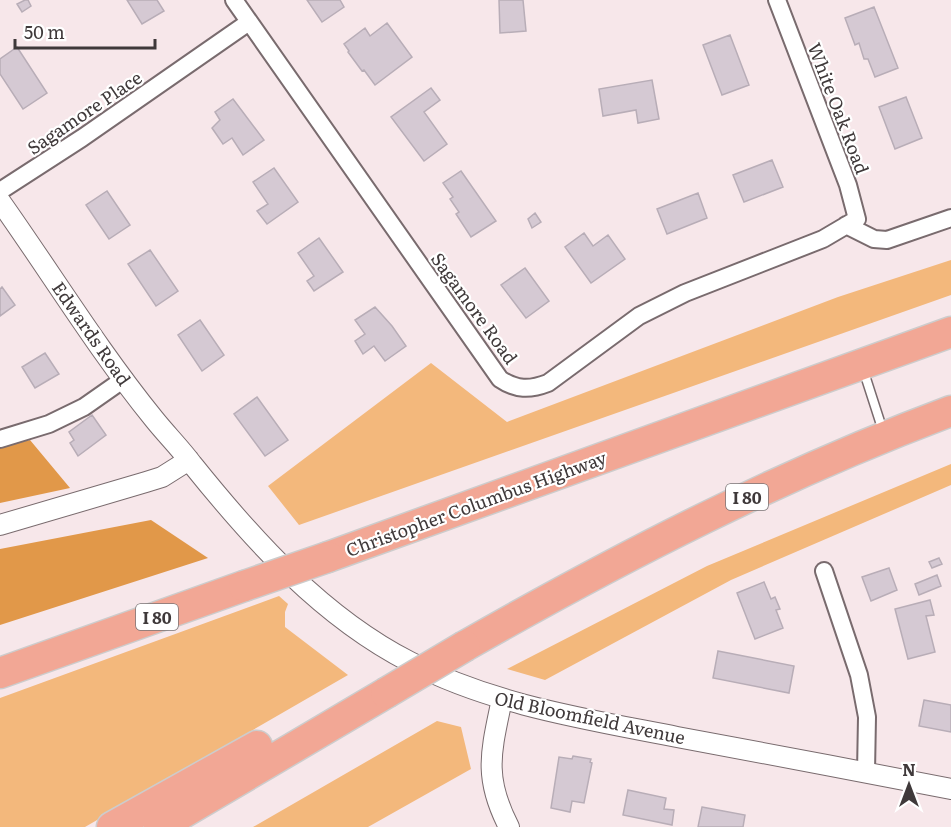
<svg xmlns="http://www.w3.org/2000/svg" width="951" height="827" viewBox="0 0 951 827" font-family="Literata,serif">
	<rect width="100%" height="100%" fill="#f7e7ea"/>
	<path fill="#f3b87c" d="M 951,260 L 951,295 L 299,525 L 268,486 L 431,363 L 507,422 L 838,297 Z
		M 951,464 L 951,485 L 731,580 L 545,680 L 507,669 L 707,566 Z
		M 279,596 L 288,604 L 285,612 L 285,627 L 348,675 L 85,827 L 0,827 L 0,698 Z
		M 437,721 L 461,727 L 471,769 L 368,827 L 253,827 Z"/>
	<path fill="#e19849" d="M 30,440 L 70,488 L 0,503 L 0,447 Z
		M 151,520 L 208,558 L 0,625 L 0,549 Z"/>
	<path fill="#d5c9d3" stroke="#b8adb7" stroke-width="1.5" d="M 25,0 L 28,0 L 31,6 L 22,12 L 17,4 Z
		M 127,0 L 157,0 L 164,11 L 142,24 Z
		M 307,0 L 340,0 L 344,7 L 322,22 Z
		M 499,0 L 523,0 L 526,31 L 500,33 Z
		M 874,7 L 898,68 L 875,77 L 868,59 L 864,59 L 859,43 L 855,45 L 845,18 Z
		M 387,23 L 412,57 L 375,85 L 364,70 L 362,71 L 348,52 L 349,51 L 344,44 L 365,28 L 370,36 Z
		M 730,35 L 749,85 L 722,95 L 703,45 Z
		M 17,47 L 47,93 L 23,109 L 0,74 L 0,59 Z
		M 652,80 L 659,119 L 638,123 L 636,110 L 603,116 L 599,89 Z
		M 431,88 L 440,100 L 424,112 L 447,144 L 424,161 L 391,117 Z
		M 906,97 L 922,138 L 895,149 L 879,107 Z
		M 233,99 L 264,140 L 243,155 L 232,138 L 223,144 L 212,128 L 220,120 L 215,112 Z
		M 772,160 L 783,187 L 744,202 L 733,175 Z
		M 274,168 L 298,202 L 267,224 L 257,211 L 268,204 L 253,182 Z
		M 461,171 L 496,221 L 471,237 L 456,214 L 459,212 L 450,199 L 453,197 L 443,183 Z
		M 107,191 L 130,225 L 109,239 L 86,205 Z
		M 698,193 L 707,218 L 667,234 L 657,209 Z
		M 535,213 L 541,222 L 532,228 L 528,219 Z
		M 584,233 L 593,246 L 608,235 L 625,259 L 591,283 L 565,247 Z
		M 319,238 L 343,272 L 314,291 L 307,281 L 314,276 L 298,253 Z
		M 150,250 L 178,291 L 156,306 L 128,264 Z
		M 525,268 L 549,301 L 526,318 L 501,285 Z
		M 2,287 L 15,305 L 0,316 L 0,289 Z
		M 375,307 L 392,326 L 406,346 L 385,361 L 374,346 L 363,354 L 355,341 L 365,334 L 355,320 Z
		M 200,320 L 224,355 L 202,371 L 178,335 Z
		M 45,353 L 59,374 L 35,388 L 22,367 Z
		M 257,397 L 288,440 L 265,456 L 234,414 Z
		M 92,415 L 106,435 L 78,456 L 70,443 L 74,440 L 69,432 Z
		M 939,558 L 942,564 L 932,568 L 929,562 Z
		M 889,568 L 897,590 L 871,601 L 862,577 Z
		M 937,575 L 941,586 L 919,595 L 915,584 Z
		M 764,582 L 771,599 L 775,597 L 780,609 L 776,610 L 783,628 L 755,639 L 737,593 Z
		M 930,600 L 934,615 L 926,616 L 935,652 L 908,659 L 895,609 Z
		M 718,651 L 794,666 L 789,693 L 713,678 Z
		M 924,700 L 951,705 L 951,732 L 919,726 Z
		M 573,756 L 591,759 L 590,762 L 592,763 L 584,803 L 572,801 L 570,812 L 551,808 L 559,757 L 572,759 Z
		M 628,790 L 666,798 L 664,809 L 674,810 L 672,825 L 623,815 Z
		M 702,807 L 745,815 L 743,827 L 698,827 Z"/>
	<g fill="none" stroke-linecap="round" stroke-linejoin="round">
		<g stroke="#796b6e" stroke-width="11">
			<path id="service" d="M 863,369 L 883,431"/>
		</g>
		<g stroke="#796b6e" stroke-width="20">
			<path id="minor" d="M 234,0 L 500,379 C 516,390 530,390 548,383 L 639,316 L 685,293 L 823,239 L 857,219 L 848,185 L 777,0
				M 0,191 L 82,138 L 249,22
				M 846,225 L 874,239 L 887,240 L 951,218
				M 0,439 L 49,424 L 84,407 L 124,379
				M 824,571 L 859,675 L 867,717 L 866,772"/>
		</g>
		<g stroke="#796b6e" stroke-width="22">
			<path id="tertiary" d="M 0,201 C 51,273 98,350 154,419 C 166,434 180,448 192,464 C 253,540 322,617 410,662 C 493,705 586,719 677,737 C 768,754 860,771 951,789
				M 0,525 L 146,482 L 162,477 L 189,460
				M 502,699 C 491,752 483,777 509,827"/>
		</g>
		<g stroke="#cdcccc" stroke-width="33">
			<path id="motorway" d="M 328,557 L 951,332
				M 465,646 C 621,557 782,474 951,411
				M 0,673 L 244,586
				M 112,827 L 257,746
				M 159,827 L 386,693"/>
		</g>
		<use href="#service" stroke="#fff" stroke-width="8"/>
		<use href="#minor" stroke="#fff" stroke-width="16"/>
		<use href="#tertiary" stroke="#fff" stroke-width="20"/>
		<use href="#motorway" stroke="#f2a795" stroke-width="30"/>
		<g stroke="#cdcccc" stroke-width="33" stroke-linecap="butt">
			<path id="motorway-bridge" d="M 244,586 L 328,557
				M 386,693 L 465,646"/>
		</g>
		<use href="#motorway-bridge" stroke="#f2a795" stroke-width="30"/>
	</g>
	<g text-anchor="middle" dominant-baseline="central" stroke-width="4.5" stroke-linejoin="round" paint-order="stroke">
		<g fill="#fff" stroke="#797475" stroke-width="1.5">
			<rect x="726" y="484" width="42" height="26" rx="4.5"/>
			<rect x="136" y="604" width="42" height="26" rx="4.5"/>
		</g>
		<g font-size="16" font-weight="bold" fill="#3f393a">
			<text x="747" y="497">I 80</text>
			<text x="157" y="617">I 80</text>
		</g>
		<g font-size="18" fill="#3f393a" stroke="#fff">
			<text transform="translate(839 108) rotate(69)">White Oak Road</text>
			<text transform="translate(84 112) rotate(-34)">Sagamore Place</text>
			<text transform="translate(475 308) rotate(54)">Sagamore Road</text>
			<text transform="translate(92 333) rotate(55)">Edwards Road</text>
			<text transform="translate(476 503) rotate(-20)">Christopher Columbus Highway</text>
			<text transform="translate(590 717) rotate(12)">Old Bloomfield Avenue</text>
		</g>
	</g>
	<g transform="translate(909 785)" stroke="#ffffff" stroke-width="4.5" paint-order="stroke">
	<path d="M0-4.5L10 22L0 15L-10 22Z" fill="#3f393a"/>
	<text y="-9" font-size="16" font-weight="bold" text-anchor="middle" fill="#3f393a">N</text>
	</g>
	<path d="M15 39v9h140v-9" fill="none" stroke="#3f393a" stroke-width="3"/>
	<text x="24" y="39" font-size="18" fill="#3f393a" stroke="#ffffff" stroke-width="4.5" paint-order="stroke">50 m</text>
</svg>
